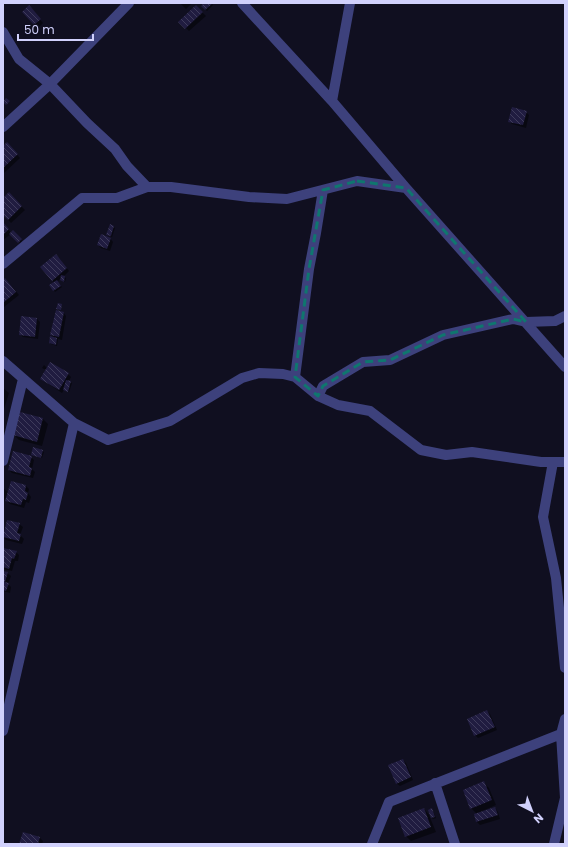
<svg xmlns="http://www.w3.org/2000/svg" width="568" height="847" viewBox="0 0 568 847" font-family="Poppins,sans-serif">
	<defs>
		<pattern id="building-back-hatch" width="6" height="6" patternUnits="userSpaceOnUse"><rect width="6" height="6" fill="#201c40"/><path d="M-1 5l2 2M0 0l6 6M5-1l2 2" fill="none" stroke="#3f3c5c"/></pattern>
	</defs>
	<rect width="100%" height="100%" fill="#100f20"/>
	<path fill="#0007" d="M 180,3 L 192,3 L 186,9 Z
		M 205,3 L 211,3 L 213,5 L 207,11 L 202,6 Z
		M 196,6 L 206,16 L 189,31 L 180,22 Z
		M 29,7 L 43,23 L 38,28 L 23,12 Z
		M 526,112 L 529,115 L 526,128 L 512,124 L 509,121 Z
		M 7,144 L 20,158 L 3,174 L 3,147 Z
		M 9,194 L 25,210 L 11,223 L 3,214 L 3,200 Z
		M 3,223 L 11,233 L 13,231 L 22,241 L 20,243 L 11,234 L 3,240 Z
		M 111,225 L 115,228 L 112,237 L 107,234 Z
		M 110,238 L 113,242 L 110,251 L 101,248 L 98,245 Z
		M 59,258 L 69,271 L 63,277 L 66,278 L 65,282 L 60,279 L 57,282 L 62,287 L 55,292 L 51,285 L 55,283 L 52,280 Z
		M 3,281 L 8,282 L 19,295 L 4,307 L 3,306 Z
		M 63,312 L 66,316 L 62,340 L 58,339 L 57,346 L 51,344 L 50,343 L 55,338 L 51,335 Z
		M 22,317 L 37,319 L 40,322 L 38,339 L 23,337 L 20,334 Z
		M 44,365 L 47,368 L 68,374 L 71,377 L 69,381 L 72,383 L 69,392 L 64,390 L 62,393 L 41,379 L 46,370 L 42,368 Z
		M 3,388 L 9,393 L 3,412 Z
		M 21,413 L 43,419 L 48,424 L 42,446 L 19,440 L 14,435 Z
		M 42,451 L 44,452 L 42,458 L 32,455 Z
		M 31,457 L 34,460 L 32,469 L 35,472 L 33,478 L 12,473 L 9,470 Z
		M 12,482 L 26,486 L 29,489 L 28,493 L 31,497 L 29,503 L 26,502 L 24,508 L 10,504 L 5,499 L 3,506 L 3,488 L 9,493 Z
		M 19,524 L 23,527 L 20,535 L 24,539 L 22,544 L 6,540 L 3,537 Z
		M 3,549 L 16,552 L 19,555 L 18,561 L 15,561 L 12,571 L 3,569 Z
		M 3,572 L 7,573 L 11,576 L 8,584 L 11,587 L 10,593 L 3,591 Z
		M 487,711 L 490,714 L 497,730 L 478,738 L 475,735 Z
		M 403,760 L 406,763 L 413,780 L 400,786 L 396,783 Z
		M 484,783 L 489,788 L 496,805 L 482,811 L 482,812 L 495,808 L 498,812 L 500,819 L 480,825 L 477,822 L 475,815 L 477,814 L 471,808 Z
		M 424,809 L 431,817 L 433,811 L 436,818 L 433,819 L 429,815 L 436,832 L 411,841 L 406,836 Z
		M 40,838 L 43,841 L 42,844 L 20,844 Z"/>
	<path fill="url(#building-back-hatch)" d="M 204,3 L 213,3 L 205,10 L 201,6 Z
		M 29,5 L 41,19 L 34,25 L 22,12 Z
		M 196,5 L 203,12 L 185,29 L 178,22 Z
		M 6,98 L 10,101 L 6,105 L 3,102 Z
		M 512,107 L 527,111 L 523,125 L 508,122 Z
		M 7,142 L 18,154 L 3,168 L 3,146 Z
		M 9,192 L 22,206 L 8,220 L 3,215 L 3,198 Z
		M 3,222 L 9,229 L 3,235 Z
		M 110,224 L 114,226 L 111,236 L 106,235 Z
		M 13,230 L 22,239 L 18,243 L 9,234 Z
		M 101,234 L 111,238 L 107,249 L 97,245 Z
		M 56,254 L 67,268 L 52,281 L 40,267 Z
		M 61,275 L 65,276 L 64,282 L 60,280 Z
		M 5,278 L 16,292 L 3,303 L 3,280 Z
		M 57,280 L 61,286 L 53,291 L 49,285 Z
		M 58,303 L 62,304 L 61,310 L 56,309 Z
		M 56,310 L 64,312 L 59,337 L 50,335 Z
		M 21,316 L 37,318 L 35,337 L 19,335 Z
		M 50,336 L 57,338 L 56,345 L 49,343 Z
		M 50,362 L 69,373 L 59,390 L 40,379 Z
		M 66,380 L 71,381 L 68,392 L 63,390 Z
		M 20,412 L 43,418 L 37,442 L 13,435 Z
		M 33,447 L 43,450 L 41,458 L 31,455 Z
		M 13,451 L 32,456 L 29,467 L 32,468 L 30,476 L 8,470 Z
		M 11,481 L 26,485 L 25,491 L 28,493 L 26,500 L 23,499 L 21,505 L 5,501 Z
		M 7,520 L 20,523 L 17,533 L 21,534 L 19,541 L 3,537 Z
		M 3,548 L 17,551 L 14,559 L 12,558 L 9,569 L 3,567 Z
		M 3,571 L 8,572 L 5,582 L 9,583 L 6,591 L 3,590 Z
		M 487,710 L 495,727 L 474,736 L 467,719 Z
		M 403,759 L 411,777 L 396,784 L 388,765 Z
		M 484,781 L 492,800 L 470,809 L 463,790 Z
		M 495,807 L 498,815 L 476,822 L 474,814 Z
		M 424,808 L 431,827 L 405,837 L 398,818 Z
		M 432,808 L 435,817 L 431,818 L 428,810 Z
		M 23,832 L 40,837 L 38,844 L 19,844 Z"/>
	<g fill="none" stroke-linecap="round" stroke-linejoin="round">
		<path stroke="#3d417c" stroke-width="10" d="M 242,3 L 332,101 L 406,188 L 565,367
			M 3,32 L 19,59 L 50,84 L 87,123 L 115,149 L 127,166 L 147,187
			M 332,101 L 350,3
			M 3,127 L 50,84 L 129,3
			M 323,190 L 316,233 L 309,269 L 295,377 L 318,396 L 338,405 L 370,411 L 421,450 L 446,455 L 472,452 L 541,462 L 565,462
			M 3,264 L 82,198 L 117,198 L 147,187 L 171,187 L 249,197 L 287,199 L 357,181 L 406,188
			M 3,361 L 74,423 L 108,440 L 170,421 L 242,378 L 259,373 L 283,374 L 295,377
			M 318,396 L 323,386 L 363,362 L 390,360 L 443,335 L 513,319 L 526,322 L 555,321 L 565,316
			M 3,461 L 23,379
			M 553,462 L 543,517 L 556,578 L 565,668
			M 565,719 L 561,734 L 565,798
			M 3,731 L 74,423
			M 435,783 L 455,844
			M 372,844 L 389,802 L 561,734
			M 554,844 L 565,798"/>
	</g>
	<path fill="none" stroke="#0f766e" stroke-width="3" stroke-dasharray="8 5" stroke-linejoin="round" d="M 357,181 L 406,188 L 526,322 L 513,319 L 443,335 L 390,360 L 363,362 L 323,386 L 318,396 L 295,377 L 309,269 L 323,190 Z"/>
	<rect width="568" height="847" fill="none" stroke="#d1d1fc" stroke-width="8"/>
	<g transform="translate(532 811) rotate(138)" stroke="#100f20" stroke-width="3" paint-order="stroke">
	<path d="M0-3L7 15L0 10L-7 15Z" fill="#d1d1fc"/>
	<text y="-6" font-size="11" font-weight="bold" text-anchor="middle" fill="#d1d1fc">N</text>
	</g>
	<path d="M18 34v6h75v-6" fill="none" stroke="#d1d1fc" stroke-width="2"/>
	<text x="24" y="34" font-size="12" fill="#d1d1fc" stroke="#100f20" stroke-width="3" paint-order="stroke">50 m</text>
</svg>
